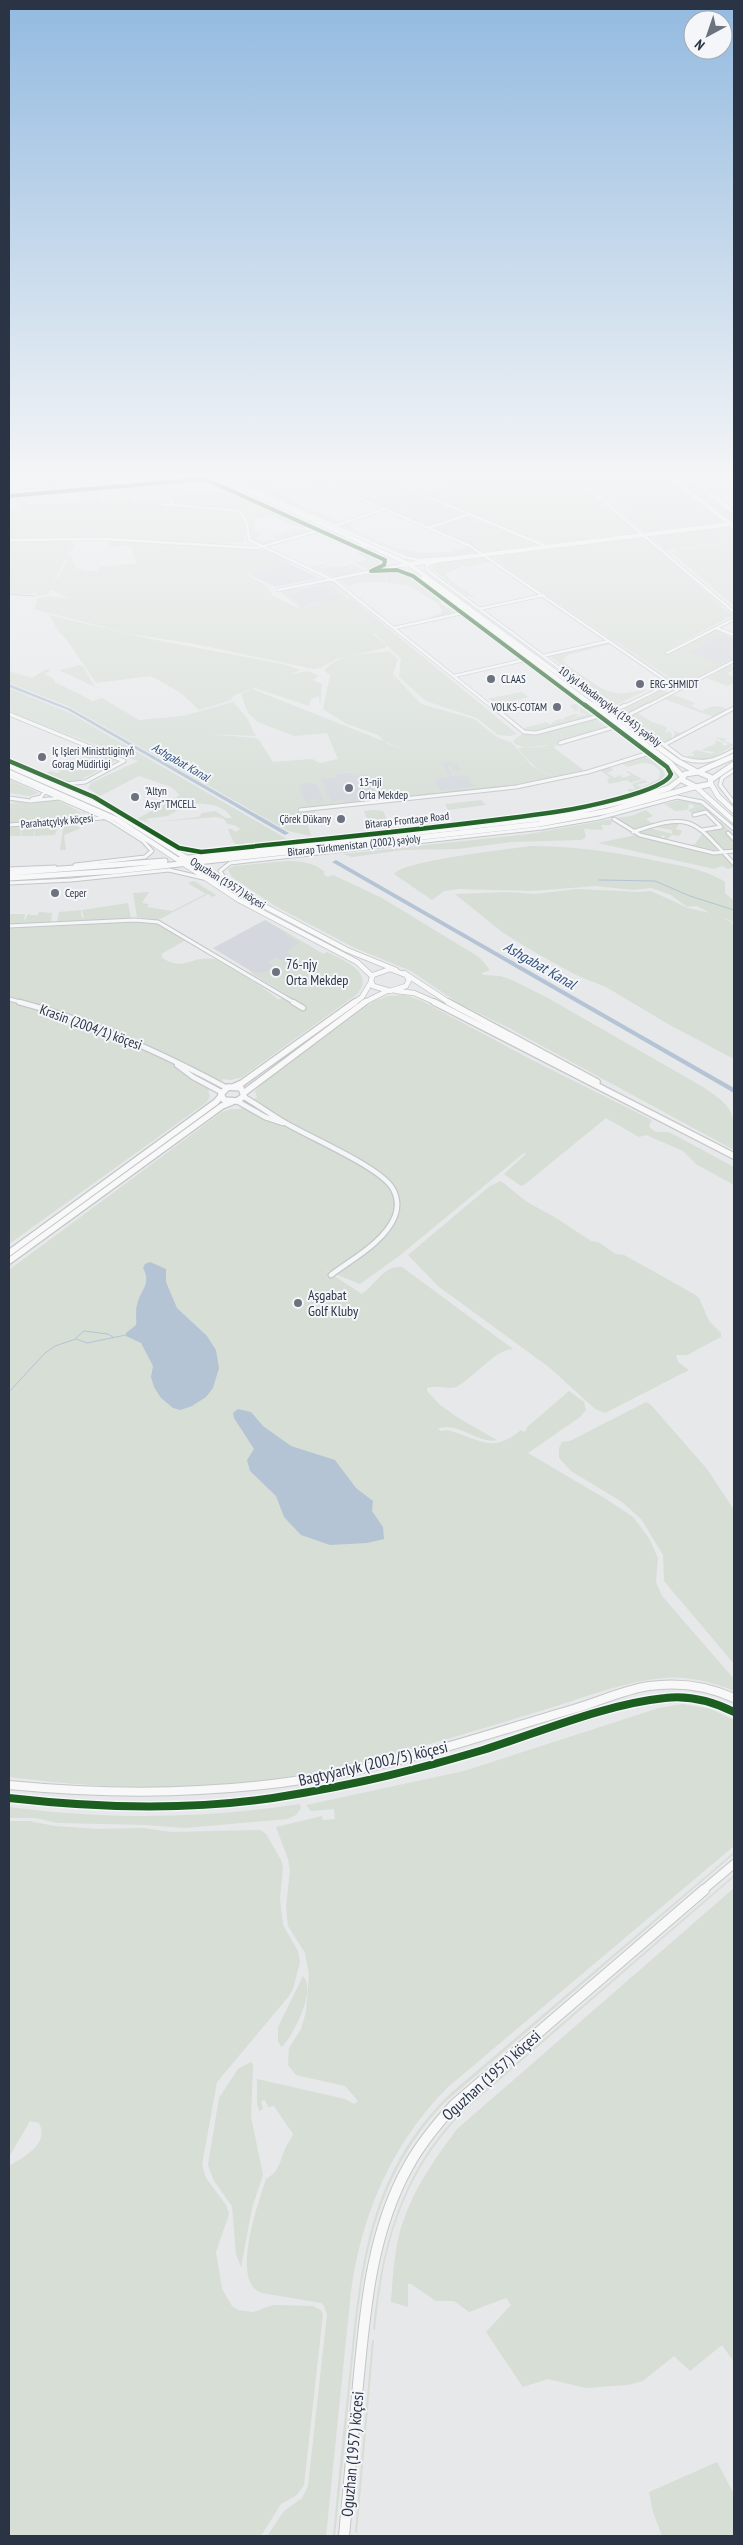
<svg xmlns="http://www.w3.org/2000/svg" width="743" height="2545" viewBox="0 0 743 2545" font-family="'PT Sans Narrow',sans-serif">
	<rect width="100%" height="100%" fill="#e6e8ea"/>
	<path fill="#d4d7dd" d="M 581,478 L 667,478 L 723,522 L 645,532 Z
		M 425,499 L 462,515 L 429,525 L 392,510 Z
		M 468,517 L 537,546 L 486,552 L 434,528 Z
		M 730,527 L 734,530 L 734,541 L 666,550 L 651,537 Z
		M 269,554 L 319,578 L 275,587 L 232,566 Z
		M 329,583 L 348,599 L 301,608 L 282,593 Z
		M 714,630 L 734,638 L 734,659 L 711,671 L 666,654 Z
		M 463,760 L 478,790 L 300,808 L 289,779 Z
		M 265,920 L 323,954 L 280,989 L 213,948 Z"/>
	<path fill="#d6ded6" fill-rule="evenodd" d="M 241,478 L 284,478 L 266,481 L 269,487 L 262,491 L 243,482 Z
		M 344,478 L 379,478 L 445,505 L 440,507 L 429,504 L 408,510 L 412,506 L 398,510 L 406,511 L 398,513 L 328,484 L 338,484 L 344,481 Z
		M 454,478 L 462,481 L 470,478 L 473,482 L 484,481 L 482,478 L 574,478 L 639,534 L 547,544 L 424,494 L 463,482 Z
		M 673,478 L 688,478 L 734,514 L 734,525 Z
		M 194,479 L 208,482 L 310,528 L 296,526 L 295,529 L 312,531 L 278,540 L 272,537 L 292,530 L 295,527 L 272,515 L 270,516 L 273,517 C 271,518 270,519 268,519 L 272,518 L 268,516 L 255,520 L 255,530 L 262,535 L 255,538 L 263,542 L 271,539 L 266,536 L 277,542 L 265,545 L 251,540 C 247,529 250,519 239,510 L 174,504 L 170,496 L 223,491 L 209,484 L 202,485 L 201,481 L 200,485 C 184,478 179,488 165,482 L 167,488 L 171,488 L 173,491 L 168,491 L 164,482 Z
		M 315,484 L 322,484 L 335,490 L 323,493 L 329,497 L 318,499 L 314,497 L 316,495 L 309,492 L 298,494 L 293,489 L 316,487 Z
		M 286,487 L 295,496 L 289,498 L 291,501 L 340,522 L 336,524 L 265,492 Z
		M 678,488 L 686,491 L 705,508 L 695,510 L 697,506 L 687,501 L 662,504 L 665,511 L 662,516 L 677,516 L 674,515 L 677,513 L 674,510 L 683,509 L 686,515 L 692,516 L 679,518 L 684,524 L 673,526 L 649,507 L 666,522 L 655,524 L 657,528 L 642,529 L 605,497 L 617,506 L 621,505 L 610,496 L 626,506 L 690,498 Z
		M 98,492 L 102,501 L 126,499 L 129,498 L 127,494 L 130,494 L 135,502 L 169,499 L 170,504 L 162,505 L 234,510 C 245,518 248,530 243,542 L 218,544 L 107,538 L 9,538 L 9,512 L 19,509 L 14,495 L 23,495 L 25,504 L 49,504 L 50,501 L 53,504 L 92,501 L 96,499 L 92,493 Z
		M 446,507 L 465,514 L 428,526 L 400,514 L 405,513 L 431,524 L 434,523 L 428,520 L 432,518 L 430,520 L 436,522 L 443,520 L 433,518 L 450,512 L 442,508 Z
		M 358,519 L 350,525 L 355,531 L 394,548 L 422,553 L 451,552 L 467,546 L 479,553 L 421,559 L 409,556 L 339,525 Z
		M 490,524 L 539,544 L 540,545 L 487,553 L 441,532 L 446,530 L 470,542 L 475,540 L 471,539 L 494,531 L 506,536 L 486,525 Z
		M 728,526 L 734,532 L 731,529 L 722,531 L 718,529 L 719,532 L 698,535 L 697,532 L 694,532 L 706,542 L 691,545 L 710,544 L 706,541 L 726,538 L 731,541 L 734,541 L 733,538 L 734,541 L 666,550 L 659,544 L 668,549 L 664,546 L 669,543 L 660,540 L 664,536 L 656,540 L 657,542 L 649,537 L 656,543 L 648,536 Z
		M 643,537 L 734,614 L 662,554 L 723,607 L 715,608 L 724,608 L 733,615 L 664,652 L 671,652 L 715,629 L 727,633 L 709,639 L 699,639 L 707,642 L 720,636 L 690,652 L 719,664 L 733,659 L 673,691 L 667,688 L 672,683 L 672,679 L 572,611 L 670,679 L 670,680 L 490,556 Z
		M 107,539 L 266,550 L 293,562 L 290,563 L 279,558 L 272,560 L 283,566 L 258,573 L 248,570 L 255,574 L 252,576 L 232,567 L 267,586 L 273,596 L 298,608 L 300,608 L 281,591 L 300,588 L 299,595 L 303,599 L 300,599 L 296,594 L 292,597 L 299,603 L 307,602 L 299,603 L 304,608 L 311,606 L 308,603 L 349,598 L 330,583 L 321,586 L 331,586 L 335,592 L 340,592 L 344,595 L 336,596 L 326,588 L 313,585 L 331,581 L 517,734 L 511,736 L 498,735 L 477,718 L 426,701 L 399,677 L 401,659 L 374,633 L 373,634 L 387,646 L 385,648 L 337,659 L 320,668 L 313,669 L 195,644 L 131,634 L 34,609 L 38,598 L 48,596 L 71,599 C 63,597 59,591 51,590 L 46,595 L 35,596 L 37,592 L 31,594 L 9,593 L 9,541 L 72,541 L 75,547 L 69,552 L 62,567 L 58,569 L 61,570 L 52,582 L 59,576 L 70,554 L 76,568 L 84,571 L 98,571 L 100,567 L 137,563 L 130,545 L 111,547 Z
		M 734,542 L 734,606 L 671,552 L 675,552 L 674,550 Z
		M 361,552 L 380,561 L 380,564 L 376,567 L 381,566 L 334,577 L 312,567 L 324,564 L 328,565 L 318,567 L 322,569 L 330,566 L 337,568 L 346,566 L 359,571 L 348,565 L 352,564 L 363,570 L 368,569 L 355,563 L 367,559 L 357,553 Z
		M 482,556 L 491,562 L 466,567 L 454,561 L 461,567 L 445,574 L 451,581 L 476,598 L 467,596 L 431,568 L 436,564 L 432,564 L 434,563 Z
		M 379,572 L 389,571 L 385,582 L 371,582 L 369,575 L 370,582 L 357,583 L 354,580 L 357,584 L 348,586 L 340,580 Z
		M 390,572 L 405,574 L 439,600 L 442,605 L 455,612 L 424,620 L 441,613 L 442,610 L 439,606 L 440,605 L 412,587 L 386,582 Z
		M 49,615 L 151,639 L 283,664 L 301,670 L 233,696 L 231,700 L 199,710 L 181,693 L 151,676 L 96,683 L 67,640 L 59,632 Z
		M 609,643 L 611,644 L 568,655 L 566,660 L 572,665 L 565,660 L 570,653 L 563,660 C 569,667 578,672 585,677 C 609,694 613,697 649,689 L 616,705 L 549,656 Z
		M 389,651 L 398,659 L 393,674 L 421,704 L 474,719 L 497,737 L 512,743 L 532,766 L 555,777 L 516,786 L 460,792 L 458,789 L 473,786 L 468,777 L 452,776 L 447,766 L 451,766 L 453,771 L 461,770 L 457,763 L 442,762 L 449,776 L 436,779 L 436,785 L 440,790 L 454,789 L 456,792 L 367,801 L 365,797 L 376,794 L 368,774 L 353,776 L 351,772 L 335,774 L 336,777 L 326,779 L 321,775 L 328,796 L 324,797 L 329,797 L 332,801 L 344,800 L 345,803 L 297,808 L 298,812 L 316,811 L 307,821 L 311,836 L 288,831 L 68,706 L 9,683 L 9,671 L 32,678 L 46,669 L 50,670 L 45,674 L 54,679 L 55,682 L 91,700 L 91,702 L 102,698 L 139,720 L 183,716 L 233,702 L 247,718 L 256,736 L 208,734 L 255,738 L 259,740 L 273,762 L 312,759 L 320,763 L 338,759 L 327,733 L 294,736 L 258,722 L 248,713 L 241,694 L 252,689 L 411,752 L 386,743 L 378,735 L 347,724 L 323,709 L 330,675 L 324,671 C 336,653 370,654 389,651 ZM 309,782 L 317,785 L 323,799 L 320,802 L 312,804 L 318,802 L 317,799 L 310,800 L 311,804 L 304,800 L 299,786 Z
		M 734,662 L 731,665 L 734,669 L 727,674 L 734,677 L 734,683 L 727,686 L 707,678 Z
		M 80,665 L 83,666 L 95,687 L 59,670 Z
		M 308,671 L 319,676 L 313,680 L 322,684 L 320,706 L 319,696 L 310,700 L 309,706 L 255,688 L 291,674 Z
		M 9,688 L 70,713 L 287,839 L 238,845 L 234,843 L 228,829 L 232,829 L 235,832 L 241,829 L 234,825 L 227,824 L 224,819 L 217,817 L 155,822 L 199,817 L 202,813 L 215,811 L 226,818 L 232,818 C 221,800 195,803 177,805 L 178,810 L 168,816 L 145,819 L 151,823 L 137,819 L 180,795 L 171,787 L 139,776 L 100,796 L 88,788 L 91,783 L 138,761 L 45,725 L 135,762 L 9,712 L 14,713 L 9,710 Z
		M 662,690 L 669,693 L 629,714 L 622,710 Z
		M 522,692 L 528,697 L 496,705 L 488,698 L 496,698 L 495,697 Z
		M 674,695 L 695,703 L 691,706 L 702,711 C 711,706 719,704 728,710 L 713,717 L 664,699 Z
		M 576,704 L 593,716 L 533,732 L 523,729 L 527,731 L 524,728 L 547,722 L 550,725 L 553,722 L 557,723 L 554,721 L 561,719 L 565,721 L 563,718 L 574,714 L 579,714 L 572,720 L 580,715 L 589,715 L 580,713 L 580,709 L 577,706 L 579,713 L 573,707 L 576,711 L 575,712 L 570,705 Z
		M 638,713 L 652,722 L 667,727 L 665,736 L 668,731 L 671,732 L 673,740 L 675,732 L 669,728 L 683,735 L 668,743 L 631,716 Z
		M 596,719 L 608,728 C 588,734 531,757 514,743 L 514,740 L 522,734 L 537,735 Z
		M 715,737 L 726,739 L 724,741 L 734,745 C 718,755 705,764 686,756 L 694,756 L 694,753 L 690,754 L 696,750 L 712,754 L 714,752 L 701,750 L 715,744 L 716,740 L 723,743 L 722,745 L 725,746 L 728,744 Z
		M 560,744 L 553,747 L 585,771 C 577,773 569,776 561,777 C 546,778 526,761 518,748 Z
		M 94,751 L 117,760 L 77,782 L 62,782 L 60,781 L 64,781 L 46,773 L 50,771 L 57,773 L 61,771 L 59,770 Z
		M 645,755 L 662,769 L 665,775 L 659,782 L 630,792 L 627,789 L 635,789 L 632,784 L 644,780 L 648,782 L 636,785 L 642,787 L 659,779 L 660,771 C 651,759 640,763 628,767 L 621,763 Z
		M 608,767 L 614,770 L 607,773 L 615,778 L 619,775 L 623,778 L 631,775 L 626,771 L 628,771 L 642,779 L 631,783 L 627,780 L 609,784 L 607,780 L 610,778 L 600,770 Z
		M 9,779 L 39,793 L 29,796 L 9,793 Z
		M 55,800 L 84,810 L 85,813 L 78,816 L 83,814 L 83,811 L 58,800 L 82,813 L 74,816 L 77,817 L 9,824 L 9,803 L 18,804 L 9,801 L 32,803 L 29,804 Z
		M 481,800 L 486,805 L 448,810 L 445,804 Z
		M 679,800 L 700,803 L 714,816 L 707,812 L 693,814 L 688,810 L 695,807 L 692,804 L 688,805 L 689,807 L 687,810 L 675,811 L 664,804 Z
		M 374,810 L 383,811 L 388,822 L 369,824 L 364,811 Z
		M 646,810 L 653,816 L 646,819 L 653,824 L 632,830 L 616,818 L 631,816 Z
		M 612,819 L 611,825 L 601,825 L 603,830 L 584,829 L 586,837 L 581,840 L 511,842 L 458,849 L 403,850 L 352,857 L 343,854 L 529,834 Z
		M 64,822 L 71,822 L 81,828 L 64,835 L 66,850 L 60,850 Z
		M 680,822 L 676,829 L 682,831 L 679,836 L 672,835 L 666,840 L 663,839 L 665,836 L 662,835 L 660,838 L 662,839 L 639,832 L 650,828 L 672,834 L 672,830 L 655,827 Z
		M 721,822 L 734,835 L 734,850 L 723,850 L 705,831 L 722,828 L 718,823 Z
		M 59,823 L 55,835 L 34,836 L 36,825 L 33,836 L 21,836 L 23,826 L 20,836 L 9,836 L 9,827 Z
		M 703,833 L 719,850 L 719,851 L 690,845 L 695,844 Z
		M 636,835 L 723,854 L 734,867 L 728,869 L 722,866 L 714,869 L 598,843 Z
		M 530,846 C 577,846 622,853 667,863 C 687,867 709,871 725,882 L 725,893 L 734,901 L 734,922 L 719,916 L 731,922 L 734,927 L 734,1059 L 668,1024 L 606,987 L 576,975 L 536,953 L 502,932 L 455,894 L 508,892 L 535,894 L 577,889 L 638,892 L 651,891 L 688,908 L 710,913 L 697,906 L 687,907 L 671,895 L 651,888 L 633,890 L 596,886 L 532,891 L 459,889 L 444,891 L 432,900 L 394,874 C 406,860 506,850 530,846 Z
		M 287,861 C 301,861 315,863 325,872 L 323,874 L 328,877 L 333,875 L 382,898 L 479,957 L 490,970 L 482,973 L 483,975 L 500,976 L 512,980 L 548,998 L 703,1087 C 736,1109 734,1112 734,1150 L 507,1027 L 458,1003 L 411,971 L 355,948 L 275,906 L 232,877 L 228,869 L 234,866 Z
		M 194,881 L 216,895 L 213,897 L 208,894 L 158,920 L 137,917 L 133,893 L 149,892 L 142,903 L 149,904 L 147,907 L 172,911 L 206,894 L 188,883 Z
		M 128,903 L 131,918 L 57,922 L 59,912 L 81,910 L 81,916 L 84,919 L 82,910 Z
		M 39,912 L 52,913 L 51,923 L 9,924 L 9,914 L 25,914 L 24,921 L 29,913 L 30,915 L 38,915 Z
		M 130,921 L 157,923 L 186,940 L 161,954 L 163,956 L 161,957 C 185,973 189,955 214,959 C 221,960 274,994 277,999 L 281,999 L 287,995 L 249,972 L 263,973 L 274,967 L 268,962 L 277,957 L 285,962 L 282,965 L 295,958 L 286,952 L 300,943 L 285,935 L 286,932 L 323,954 L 327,952 C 343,960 377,973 356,995 L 242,1077 L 231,1080 L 222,1079 L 223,1081 L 219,1080 L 208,1091 L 210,1096 L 207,1102 L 9,1244 L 9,928 Z
		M 405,995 L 422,1001 L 530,1059 L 652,1120 L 649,1126 C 656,1136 661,1130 671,1133 L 734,1167 L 734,1185 L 696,1164 L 683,1151 L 646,1135 L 639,1137 L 606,1118 L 524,1185 L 521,1186 L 504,1174 L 526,1154 L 524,1153 L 399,1256 L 360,1284 L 325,1270 L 362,1294 C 374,1286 385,1264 402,1267 L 513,1349 C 496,1349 474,1377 458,1386 C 449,1391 438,1384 427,1388 L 427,1391 L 440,1405 L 460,1419 L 497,1440 C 478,1445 457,1420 438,1429 L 441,1431 C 448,1429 453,1432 460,1434 C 488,1444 496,1450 521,1430 L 524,1432 L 527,1430 L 526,1428 L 569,1391 L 584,1402 L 586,1410 L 580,1417 L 528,1453 L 606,1499 L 633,1517 L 649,1538 L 658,1558 L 656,1582 L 662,1596 L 734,1679 L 734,1691 C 712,1682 688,1676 664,1678 C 621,1682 578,1700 537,1712 C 457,1736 377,1762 295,1776 C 201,1793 103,1789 9,1777 L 9,1270 L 222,1112 L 231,1109 L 240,1109 L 257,1097 L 255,1091 L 261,1084 L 374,1001 L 388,996 Z
		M 210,1101 L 212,1101 L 208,1105 L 9,1249 Z
		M 225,1108 L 225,1109 L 9,1266 L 9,1265 Z
		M 501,1181 L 527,1202 L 556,1218 L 591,1241 L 598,1242 L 616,1254 L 624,1255 L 694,1294 L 699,1298 L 709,1321 L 721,1333 L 721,1337 L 687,1355 L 676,1355 L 678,1362 L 689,1370 L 605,1413 L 595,1409 L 550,1368 L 438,1286 L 408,1255 L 490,1186 Z
		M 646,1402 L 651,1405 L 707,1469 L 734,1510 L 734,1664 L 664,1581 L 663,1555 L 641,1519 L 622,1502 L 571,1471 L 559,1458 L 559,1448 L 562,1442 L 570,1441 Z
		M 683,1704 L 711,1709 L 734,1720 L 734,1846 L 448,2087 C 392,2143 362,2213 351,2291 L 326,2536 L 267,2536 L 284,2511 L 302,2498 L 308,2486 L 327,2314 L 324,2306 L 321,2303 L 262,2293 C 229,2283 259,2201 266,2179 C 281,2171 280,2158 287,2145 C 289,2141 292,2138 293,2134 L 274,2106 L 268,2107 L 265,2100 L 261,2101 L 263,2109 L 259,2111 L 257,2103 L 257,2079 L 345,2099 L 354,2104 L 358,2101 L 345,2086 L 296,2075 L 288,2065 L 289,2048 L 301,2029 L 306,2012 L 309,1974 L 305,1953 L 288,1926 L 286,1907 L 290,1871 L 288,1859 L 276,1827 L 322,1816 L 323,1820 L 335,1819 L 334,1809 L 311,1811 L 306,1805 L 464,1771 L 659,1708 Z
		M 300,1804 L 301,1808 L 296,1815 L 287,1819 L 185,1828 L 146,1825 L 58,1823 L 35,1818 L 9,1818 L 9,1807 C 107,1820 203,1819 300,1804 Z
		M 9,1821 L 29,1821 L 55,1826 L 100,1829 L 143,1828 L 171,1832 L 260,1830 L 266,1834 L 281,1860 L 283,1867 L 280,1899 L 283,1925 L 298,1951 L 300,1962 L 293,1989 L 289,1996 L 217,2082 L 202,2165 L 206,2178 L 226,2205 L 229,2214 L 216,2252 L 222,2289 L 232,2306 L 238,2310 L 253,2312 L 273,2305 L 313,2306 L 321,2310 L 323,2314 L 304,2485 L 297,2495 L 281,2504 L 261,2536 L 9,2536 L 9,2166 C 24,2157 50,2144 39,2123 L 30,2121 L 9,2157 Z
		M 734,1852 L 734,1854 L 445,2102 C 369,2182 361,2273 351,2377 C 346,2430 341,2483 335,2536 L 333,2536 C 338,2483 343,2430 349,2378 C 359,2270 368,2171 452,2092 Z
		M 734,1875 L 734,1877 L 466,2109 C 403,2172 383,2244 375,2330 L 373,2329 C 382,2239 404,2162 474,2099 Z
		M 734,1888 L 734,2362 L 722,2345 L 690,2371 L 674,2356 L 643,2381 L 628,2385 L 586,2388 L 548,2379 L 523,2387 L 486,2332 L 511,2305 L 506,2298 L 469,2312 L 454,2301 L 436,2301 L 411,2284 L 408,2284 L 408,2307 L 391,2302 C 393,2276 394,2247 403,2222 C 414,2188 436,2157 457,2129 Z
		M 303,1976 C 317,1991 293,2035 282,2047 L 278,2042 L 278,2027 Z
		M 251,2062 L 253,2065 L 251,2117 L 263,2175 L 252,2208 L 241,2267 L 236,2254 L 232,2206 L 214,2181 L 208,2165 L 219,2098 L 238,2069 Z
		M 372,2340 L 374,2340 L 357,2533 L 355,2532 Z
		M 717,2462 L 734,2494 L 734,2536 L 662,2536 L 653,2512 L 649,2492 Z"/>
	<path fill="#b4c4d5" d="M 9,684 L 71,709 L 289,833 L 285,835 L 68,710 L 9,687 Z
		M 336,860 L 734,1088 L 734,1093 L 332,862 Z
		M 150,1262 L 166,1269 L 166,1282 L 177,1308 L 207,1336 L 216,1350 L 219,1368 L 213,1388 L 206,1397 L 192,1406 L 180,1410 L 173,1408 L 161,1398 L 154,1387 L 151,1377 L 153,1366 L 141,1343 L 126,1336 L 126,1333 L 136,1325 C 137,1318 135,1311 137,1305 C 140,1290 152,1284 143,1268 L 145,1264 Z
		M 238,1409 L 251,1412 L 263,1426 L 291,1446 L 335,1460 L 356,1488 L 373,1501 L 372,1511 L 383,1527 L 384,1539 L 367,1543 L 330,1545 L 301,1535 L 284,1517 L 276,1496 L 250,1471 L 247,1460 L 254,1449 L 234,1418 L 233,1413 Z"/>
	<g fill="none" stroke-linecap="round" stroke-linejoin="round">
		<path stroke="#b4c4d5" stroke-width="1" d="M 9,594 L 34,596
			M 599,880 L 655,881 L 690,896 L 734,910
			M 76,1338 L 84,1331 L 108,1334 L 113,1337
			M 9,1392 L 45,1353 L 55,1346 L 76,1339 L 87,1343 L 126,1335"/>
		<g stroke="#c4c6c8" stroke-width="4">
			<path id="street-far2" d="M 18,478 L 20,488
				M 237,478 L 238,483 L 404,557 L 419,560 L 443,558
				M 383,478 L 548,547
				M 576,478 L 734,612
				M 708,478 L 734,497
				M 162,481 L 173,505 L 240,511 L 247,524 L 249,540 L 335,581 L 492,707
				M 88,488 L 192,479 L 209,480 L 385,560 L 385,565 L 374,570
				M 9,489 L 126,478
				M 260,493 L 271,488 L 324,483 L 470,546 L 667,681 L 661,688 L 623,707
				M 163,505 L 173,505
				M 334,526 L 385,509
				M 428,528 L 470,514
				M 9,540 L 106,539 L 257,548 L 320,530
				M 436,562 L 427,565 L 427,570 L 612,707
				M 387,568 L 402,565
				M 371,571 L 397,570 L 413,576 L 587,707
				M 278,590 L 373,571
				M 479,609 L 544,595
				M 394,628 L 462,613
				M 716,628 L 734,635
				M 667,653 L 734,619
				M 543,656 L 609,641
				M 454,676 L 524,660
				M 645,707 L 734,661"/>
		</g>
		<g stroke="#c4c6c8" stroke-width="5">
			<path id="street-far1" d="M 491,705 L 524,732 L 536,733 L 599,716
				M 611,705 L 682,758 C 702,765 717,760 734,750
				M 616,710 L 625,705
				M 9,714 L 124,761 L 85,782 L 66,784
				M 625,717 L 648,705
				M 560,743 L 614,727
				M 664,745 L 734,708
				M 9,761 L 94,797 L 109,808
				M 734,770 L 722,778 L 720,785 L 734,803
				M 9,776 L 110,820 L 143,841
				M 9,798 L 30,801 L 59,798
				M 32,799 L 41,797 L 45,791
				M 300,810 L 516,787 L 588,772 L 649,753
				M 118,813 L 179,848 L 206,852 C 322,839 440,829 556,812 C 577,809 665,792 671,774 L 667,767 L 585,705
				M 694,815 L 706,812 L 721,827 L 702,830
				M 614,819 L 640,835 L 714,853 L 734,851
				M 9,825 L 102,818
				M 633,832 C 693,811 694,821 734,864
				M 728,833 L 734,839
				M 75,865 L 145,857 L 152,851 L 143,841 L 144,837
				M 9,869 L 55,867
				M 9,883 L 71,880 L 169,870 L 203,878
				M 228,884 L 220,871 L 230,863 L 542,828 L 599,818 L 677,797 L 702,802 L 734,829
				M 9,926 L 135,920 L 158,922 L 295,1003
				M 9,999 L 24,1003"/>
		</g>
		<g stroke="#c4c6c8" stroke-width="7">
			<path id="street" d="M 19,1002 C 92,1021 160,1052 227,1088
				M 293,1002 L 303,1008
				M 177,1065 L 193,1077 L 221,1092
				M 244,1097 C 260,1106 274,1117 289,1125 C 314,1139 376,1166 391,1186 C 397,1194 399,1206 395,1216 C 385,1242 352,1259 331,1275
				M 237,1101 L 265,1117 L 283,1123"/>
		</g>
		<g stroke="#c4c6c8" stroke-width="5">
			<path id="secondary-far4" d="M 672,478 L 734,527
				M 402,565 L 731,524"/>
		</g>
		<g stroke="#c4c6c8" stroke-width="6">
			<path id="secondary-far3" d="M 9,766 L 114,812 L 251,899 L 347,950 L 396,970
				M 9,772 L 116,819 L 239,900 L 357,962 L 372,976
				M 711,784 L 718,796 L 734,811
				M 696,787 L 734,821
				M 390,969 L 406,975 L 409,980 L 406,986 L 390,991 L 373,986 L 371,980 L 373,975 Z
				M 404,973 L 450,1003
				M 396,991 L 414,993 L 437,1003
				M 354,1003 L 362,997 L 371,982
				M 363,1003 L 387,991"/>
		</g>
		<g stroke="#c4c6c8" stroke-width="8">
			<path id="secondary-far2" d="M 434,1002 L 734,1156
				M 448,1002 L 597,1082
				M 228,1087 L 241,1088 L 244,1096 L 237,1101 L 224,1100 L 221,1094 Z
				M 233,1087 L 242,1083 L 355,1002
				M 245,1092 L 365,1002
				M 9,1253 L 216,1102 L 221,1096
				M 9,1261 L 222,1106 L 232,1102"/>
		</g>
		<g stroke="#c4c6c8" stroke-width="10">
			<path id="secondary-far1" d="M 9,1785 C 112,1795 212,1795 314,1778 C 401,1764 485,1735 570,1710 C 596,1703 622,1690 649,1686 C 678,1682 708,1686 734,1698
				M 9,1798 C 97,1808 185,1811 273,1798 C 344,1787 414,1771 483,1750 C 540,1732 606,1704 665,1698 C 689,1695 712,1701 734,1712
				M 702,1891 L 734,1864"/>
		</g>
		<g stroke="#c4c6c8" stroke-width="12">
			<path id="secondary" d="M 344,2536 C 349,2486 353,2435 358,2385 C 365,2311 371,2232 409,2165 C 421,2143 437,2124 454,2105 L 704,1890"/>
		</g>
		<g stroke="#c2c5c8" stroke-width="5">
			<path id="primary-far1" d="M 221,478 L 409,564 L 603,707
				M 690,478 L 734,512
				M 9,494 L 173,478
				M 356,546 L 365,547
				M 423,578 L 595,707"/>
		</g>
		<g stroke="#c2c5c8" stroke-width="7">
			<path id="primary" d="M 593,705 L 670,763 L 682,776
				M 601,705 L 677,761 L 697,772
				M 698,772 L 710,777 L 711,784 L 696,787 L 682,780 L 685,774 Z
				M 698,772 L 734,756
				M 712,779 L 734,764
				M 180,859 L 554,817 L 638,798 L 669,788 L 681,779
				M 9,873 L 165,861
				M 9,878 L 117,871 L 539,824 L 608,811 L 694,787"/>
		</g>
		<use href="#street-far2" stroke="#f5f6f7" stroke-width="2.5"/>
		<use href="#street-far1" stroke="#f5f6f7" stroke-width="3"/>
		<use href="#street" stroke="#f5f6f7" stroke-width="4.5"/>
		<use href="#secondary-far4" stroke="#f8f8f8" stroke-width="4"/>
		<use href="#secondary-far3" stroke="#f8f8f8" stroke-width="4.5"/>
		<use href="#secondary-far2" stroke="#f8f8f8" stroke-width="5.5"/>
		<use href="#secondary-far1" stroke="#f8f8f8" stroke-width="8"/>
		<use href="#secondary" stroke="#f8f8f8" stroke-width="10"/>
		<use href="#primary-far1" stroke="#f8f8f8" stroke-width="4"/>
		<use href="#primary" stroke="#f8f8f8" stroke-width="5"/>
		<g stroke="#f4f6f9" stroke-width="5.5">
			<path id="cycleway-far2" d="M 9,496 L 205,479 L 385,560 L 384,565 L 373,570
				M 371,571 L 397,570 L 413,576 L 587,707"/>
		</g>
		<g stroke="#f4f6f9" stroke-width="7">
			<path id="cycleway-far1" d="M 9,761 L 94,797 L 179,848 L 201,852 C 319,839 438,829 555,812 C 576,809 665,792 671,774 L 667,767 L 585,705"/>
		</g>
		<g stroke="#f4f6f9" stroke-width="11">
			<path id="cycleway" d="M 9,1798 C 97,1808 185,1811 273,1798 C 344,1787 414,1771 483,1750 C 540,1732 606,1704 665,1698 C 689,1695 712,1701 734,1712"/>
		</g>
		<use href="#cycleway-far2" stroke="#1b5e20" stroke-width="4"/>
		<use href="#cycleway-far1" stroke="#1b5e20" stroke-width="4.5"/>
		<use href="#cycleway" stroke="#1b5e20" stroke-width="8"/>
	</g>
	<linearGradient id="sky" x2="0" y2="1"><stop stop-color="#93bae0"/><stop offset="0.57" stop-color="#f4f5f6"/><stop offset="1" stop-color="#f4f5f6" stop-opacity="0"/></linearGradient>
	<rect width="743" height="835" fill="url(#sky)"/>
	<g fill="#6c737f" stroke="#f4f6f9" stroke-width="2">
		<circle cx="491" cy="679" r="5"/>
		<circle cx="640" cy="684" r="5"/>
		<circle cx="557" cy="707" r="5"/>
		<circle cx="42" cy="757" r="5"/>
		<circle cx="349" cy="788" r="5"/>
		<circle cx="135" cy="797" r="5"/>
		<circle cx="341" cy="819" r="5"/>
		<circle cx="55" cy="893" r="5"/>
		<circle cx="276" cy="972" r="5"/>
		<circle cx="298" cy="1303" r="5"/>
	</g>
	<g text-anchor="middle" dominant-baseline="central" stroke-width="4" stroke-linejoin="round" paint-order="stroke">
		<g font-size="11" fill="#2b3445" stroke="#f4f6f9" text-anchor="start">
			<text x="501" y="679">CLAAS</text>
			<text x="650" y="684">ERG-SHMIDT</text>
			<text x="547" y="707" text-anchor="end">VOLKS-COTAM</text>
			<text x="52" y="751">Iç Işleri Ministrliginyň<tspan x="52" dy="13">Gorag Müdirligi</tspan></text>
			<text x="359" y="782">13-nji<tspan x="359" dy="13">Orta Mekdep</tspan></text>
			<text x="145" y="791">"Altyn<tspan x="145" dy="13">Asyr" TMCELL</tspan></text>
			<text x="331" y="819" text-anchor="end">Çörek Dükany</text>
			<text x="65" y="893">Ceper</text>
		</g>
		<g font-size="11" fill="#2b3445" stroke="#f4f6f9">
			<text transform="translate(610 706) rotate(37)">10 ýyl Abadançylyk (1945) şaýoly</text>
			<text transform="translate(407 820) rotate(-6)">Bitarap Frontage Road</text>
			<text transform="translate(57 821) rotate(-5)">Parahatçylyk köçesi</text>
			<text transform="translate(354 845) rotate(-6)">Bitarap Türkmenistan (2002) şaýoly</text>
			<text transform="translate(228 883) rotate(32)">Oguzhan (1957) köçesi</text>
		</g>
		<g font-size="12" font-style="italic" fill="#34527a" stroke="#f4f6f9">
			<text transform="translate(181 762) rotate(30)">Ashgabat Kanal</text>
		</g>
		<g font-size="14" fill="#2b3445" stroke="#f4f6f9" text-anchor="start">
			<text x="286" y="964">76-njy<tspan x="286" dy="16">Orta Mekdep</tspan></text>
			<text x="308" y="1295">Aşgabat<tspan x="308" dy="16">Golf Kluby</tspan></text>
		</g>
		<g font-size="14" fill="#2b3445" stroke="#f4f6f9">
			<text transform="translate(91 1027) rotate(20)">Krasin (2004/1) köçesi</text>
		</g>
		<g font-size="15" font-style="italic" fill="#34527a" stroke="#f4f6f9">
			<text transform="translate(540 965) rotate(30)">Ashgabat Kanal</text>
		</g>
		<g font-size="16" fill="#2b3445" stroke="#f4f6f9">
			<text transform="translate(373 1763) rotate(-13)">Bagtyýarlyk (2002/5) köçesi</text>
			<text transform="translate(491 2075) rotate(-42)">Oguzhan (1957) köçesi</text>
			<text transform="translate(352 2454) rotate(-85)">Oguzhan (1957) köçesi</text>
		</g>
	</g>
	<rect width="743" height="2545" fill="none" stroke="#2b3445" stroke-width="20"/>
	<g transform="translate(708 35) rotate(220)"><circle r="24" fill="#f4f6f9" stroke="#a4a8b1"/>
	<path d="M0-4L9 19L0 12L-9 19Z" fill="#6c737f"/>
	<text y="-8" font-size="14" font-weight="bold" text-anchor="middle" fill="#2b3445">N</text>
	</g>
</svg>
